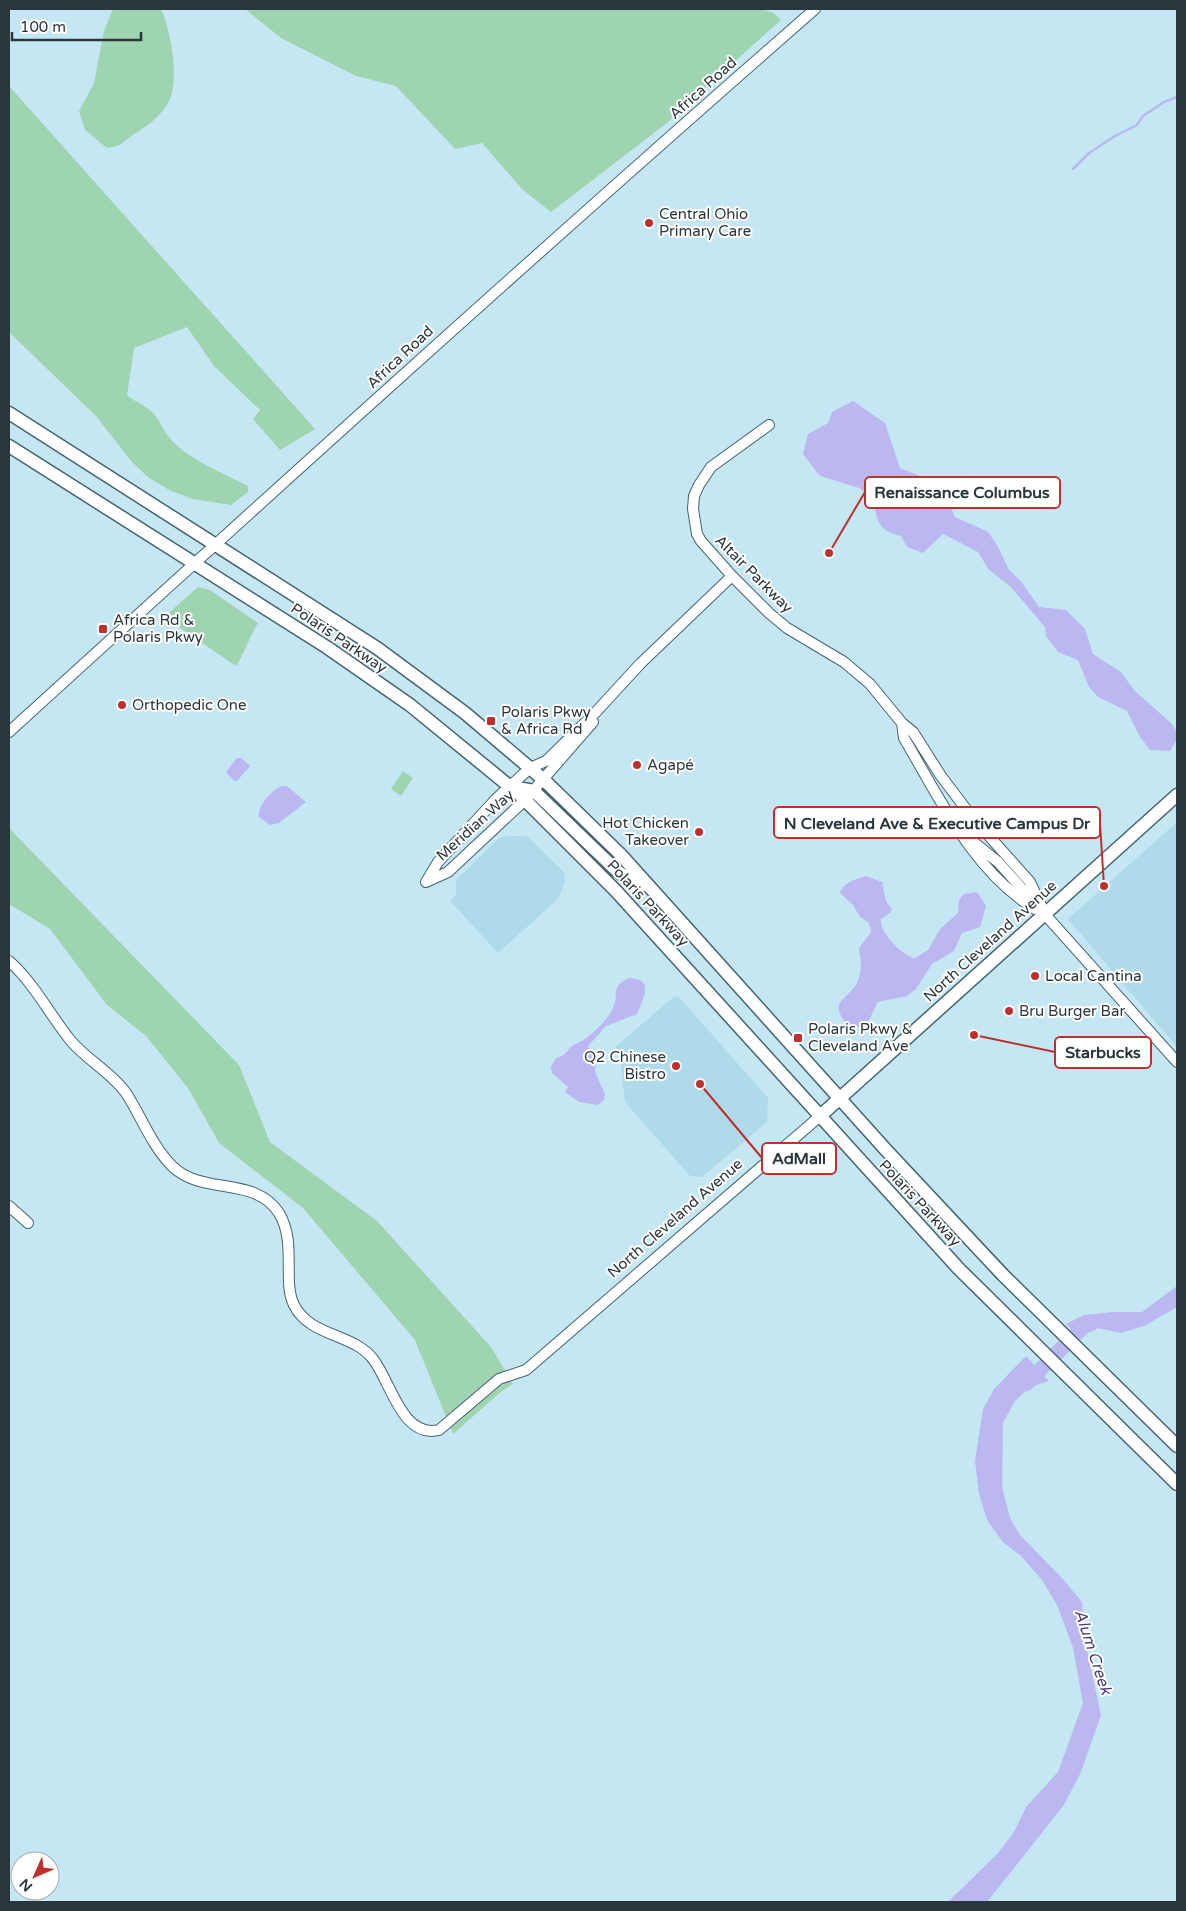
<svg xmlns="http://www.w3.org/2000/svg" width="1186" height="1911" viewBox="0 0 1186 1911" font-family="'Varela Round',sans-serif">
	<rect width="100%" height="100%" fill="#c4e7f3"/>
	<path fill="#afdae9" d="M 1177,822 L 1177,1047 L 1068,919 Z
		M 506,836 L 527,836 L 565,873 L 564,884 L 558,899 L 498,953 L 450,901 L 456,895 L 456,880 L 499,838 Z
		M 675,996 L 679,997 L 768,1098 L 767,1122 L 702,1177 L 690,1176 L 625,1102 L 620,1058 L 616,1046 Z"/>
	<path fill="#9fd4b0" d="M 113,9 L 161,9 C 171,30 181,85 167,105 C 157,119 149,124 136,133 C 121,142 126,145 107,148 L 85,130 L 79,111 L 94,83 L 104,31 Z
		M 245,9 L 760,9 L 774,13 L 781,20 L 663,126 L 551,212 L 522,189 L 482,143 L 455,149 L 396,86 L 356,76 L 281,38 Z
		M 9,86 L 315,429 L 280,450 L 253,419 L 260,410 L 214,366 L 187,327 L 134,348 L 127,395 C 135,402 145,405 152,412 C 159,419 162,427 167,435 C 186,459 221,472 248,486 L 248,492 L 231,505 L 193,499 L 171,491 L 149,478 L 132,462 L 96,416 L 9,332 Z
		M 198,587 L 210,590 L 258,623 C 249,638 245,652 236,666 L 164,617 Z
		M 403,771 L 413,778 L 401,796 L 391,789 Z
		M 9,828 L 239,1065 L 270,1142 L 377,1221 L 491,1347 L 513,1384 L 502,1391 L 453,1434 L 415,1340 L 303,1208 L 219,1143 L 188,1088 L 146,1036 L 107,1005 L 50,929 L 9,904 Z"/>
	<path fill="#bbb8f1" d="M 853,401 L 885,423 L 900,468 C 935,483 940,480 955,517 L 988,532 L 997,545 L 1009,570 L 1020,580 L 1039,607 L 1066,610 L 1085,629 L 1093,654 L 1121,672 L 1134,690 L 1172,724 L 1177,732 L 1177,739 L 1170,751 L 1150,750 L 1140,737 L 1127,711 L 1098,697 L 1089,687 L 1078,660 L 1058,652 L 1046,636 L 1045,627 L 1010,586 L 989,570 L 978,552 L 943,534 L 923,553 L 907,547 L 901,536 C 878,531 876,520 874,499 L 859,488 L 820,476 L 803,454 L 808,434 L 828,423 L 832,412 Z
		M 237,758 L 241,758 L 250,766 L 237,781 L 234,781 L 226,772 Z
		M 282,786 L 287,786 L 306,802 L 279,823 L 270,825 L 259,817 C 257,807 272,789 282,786 Z
		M 866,876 L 882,882 L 886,901 L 892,909 L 890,913 L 881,919 C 879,932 902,956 915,958 L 928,950 L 940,929 L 958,913 L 959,900 L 964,894 L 977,892 L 986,906 L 980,927 L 962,933 L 954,951 L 932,964 L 916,989 L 907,996 L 878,1002 C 869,1017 868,1036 845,1022 C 830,1002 845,1001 855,986 C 863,975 861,960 859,948 L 871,932 L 869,923 L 860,917 L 853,905 L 840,893 C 843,882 857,879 866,876 Z
		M 629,978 L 640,980 L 645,985 L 645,994 L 637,1014 L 606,1026 L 588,1046 L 596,1062 L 595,1072 L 605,1094 L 604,1100 L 598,1105 L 579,1102 L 565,1092 L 568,1087 L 552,1073 L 551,1067 L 556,1058 C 565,1056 565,1053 571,1047 C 574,1044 578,1043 582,1041 C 593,1034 605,1022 612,1010 C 621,995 608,988 629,978 Z
		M 1177,1286 L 1177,1307 L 1144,1326 L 1121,1333 L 1097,1328 L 1080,1337 L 1066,1324 L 1084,1315 L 1113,1312 L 1142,1312 Z
		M 1026,1356 L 1049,1381 L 1030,1387 L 1015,1401 L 1003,1423 L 1002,1487 L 1010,1518 L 1020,1535 L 1062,1578 L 1082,1602 L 1086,1645 L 1101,1715 L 1081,1772 L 1064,1805 L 987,1902 L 948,1902 L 998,1853 L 1014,1832 L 1026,1807 L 1058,1772 L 1083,1703 L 1073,1648 L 1057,1605 L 1042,1580 L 1021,1556 L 1003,1542 L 987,1520 L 979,1494 L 975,1461 L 983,1409 L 994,1389 Z"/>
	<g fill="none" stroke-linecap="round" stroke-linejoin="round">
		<path stroke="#bbb8f1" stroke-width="2.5" d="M 1073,169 L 1089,153 L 1115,136 L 1137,125 L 1143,116 L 1164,102 L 1177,97"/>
		<path stroke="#bbb8f1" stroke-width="15" d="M 1026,1384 L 1086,1324 L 1091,1324"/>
		<g stroke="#45646e" stroke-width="12">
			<path id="minor" d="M 769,425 L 711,467 L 699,485 L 694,496 L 693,509 L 697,534 L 701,541 L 732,576 L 769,613 L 787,628 L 844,662 L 870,684 L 902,723 L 913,732 L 941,776 L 972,817 L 1030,882 L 1045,914
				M 902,723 L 904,738 C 940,799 973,871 1035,909
				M 9,732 C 276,489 543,247 815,9
				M 956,828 L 998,862 L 1177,1062
				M 426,882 L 438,862 L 496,799 L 530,768 L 546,761 L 595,713 L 640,664 L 732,576
				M 426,882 L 448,872 L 525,800 L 593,722
				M 9,961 C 35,984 49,1014 71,1041 C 87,1060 111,1072 126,1093 C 141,1116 152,1146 172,1166 C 202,1196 254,1175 279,1213 C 297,1243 282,1281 294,1305 C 310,1337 353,1333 373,1359 C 391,1382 402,1439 439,1430 L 499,1379 L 526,1370 L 819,1117
				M 9,1206 L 28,1223"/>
		</g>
		<g stroke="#45646e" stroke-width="15">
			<path id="major" d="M 9,413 L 377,648 L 465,713 L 544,780 L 621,855 L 886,1150 L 1003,1275 L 1177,1446
				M 9,446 L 328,648 L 410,705 L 519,794 L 616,891 L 959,1269 L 1177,1484
				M 512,787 L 534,791 L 616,870 L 627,878 L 648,886
				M 819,1117 L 1177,795"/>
		</g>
		<use href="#minor" stroke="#fff" stroke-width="10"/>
		<use href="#major" stroke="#fff" stroke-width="12"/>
	</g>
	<g fill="#be2f2d" stroke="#fff" stroke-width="2">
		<circle cx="649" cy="223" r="5"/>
		<rect x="98" y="624" width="10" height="10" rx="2.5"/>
		<circle cx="122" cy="705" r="5"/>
		<rect x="486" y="716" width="10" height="10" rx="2.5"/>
		<circle cx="637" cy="765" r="5"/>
		<circle cx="699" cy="832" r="5"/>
		<circle cx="1035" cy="976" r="5"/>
		<circle cx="1009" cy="1011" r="5"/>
		<rect x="793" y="1033" width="10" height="10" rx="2.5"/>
		<circle cx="676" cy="1066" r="5"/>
	</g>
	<g text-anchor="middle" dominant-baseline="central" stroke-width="4" stroke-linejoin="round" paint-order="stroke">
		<g font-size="15" fill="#29373c" stroke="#fff">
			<text transform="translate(703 88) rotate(-42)">Africa Road</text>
			<text transform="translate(400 357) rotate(-43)">Africa Road</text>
			<text transform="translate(754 574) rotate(45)">Altair Parkway</text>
			<text transform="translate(339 638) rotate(34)">Polaris Parkway</text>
			<text transform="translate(475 825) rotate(-42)">Meridian Way</text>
			<text transform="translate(648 903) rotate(47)">Polaris Parkway</text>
			<text transform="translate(990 941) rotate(-42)">North Cleveland Avenue</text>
			<text transform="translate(920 1203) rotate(47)">Polaris Parkway</text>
			<text transform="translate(675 1218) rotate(-41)">North Cleveland Avenue</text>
		</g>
		<g font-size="15" fill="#29373c" stroke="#fff" text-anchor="start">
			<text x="659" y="214">Central Ohio<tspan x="659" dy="17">Primary Care</tspan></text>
			<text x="113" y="620">Africa Rd &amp;<tspan x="113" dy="17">Polaris Pkwy</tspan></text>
			<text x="132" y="705">Orthopedic One</text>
			<text x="501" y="712">Polaris Pkwy<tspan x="501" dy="17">&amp; Africa Rd</tspan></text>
			<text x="647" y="765">Agapé</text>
			<text x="689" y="823" text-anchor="end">Hot Chicken<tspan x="689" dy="17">Takeover</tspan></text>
			<text x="1045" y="976">Local Cantina</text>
			<text x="1019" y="1011">Bru Burger Bar</text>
			<text x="808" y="1029">Polaris Pkwy &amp;<tspan x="808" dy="17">Cleveland Ave</tspan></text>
			<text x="666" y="1057" text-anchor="end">Q2 Chinese<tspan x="666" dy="17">Bistro</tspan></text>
		</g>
		<g font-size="16" font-style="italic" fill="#463b80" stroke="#fff">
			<text transform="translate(1093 1652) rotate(72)">Alum Creek</text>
		</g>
	</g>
	<path fill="none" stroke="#be2f2d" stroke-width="2" d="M829 553L865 492M1104 886L1100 823M974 1035L1055 1052M700 1084L762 1158"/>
	<g fill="#be2f2d" stroke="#fff" stroke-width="2">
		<circle cx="829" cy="553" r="5"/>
		<circle cx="1104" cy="886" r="5"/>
		<circle cx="974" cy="1035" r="5"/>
		<circle cx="700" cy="1084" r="5"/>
	</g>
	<g fill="#fff" stroke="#be2f2d" stroke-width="2">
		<rect x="865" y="477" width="195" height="31" rx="5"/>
		<rect x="774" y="807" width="326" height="31" rx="5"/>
		<rect x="1055" y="1037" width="96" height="31" rx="5"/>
		<rect x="762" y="1143" width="74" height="31" rx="5"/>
	</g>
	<g font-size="16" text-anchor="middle" font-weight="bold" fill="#29373c">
		<text x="962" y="498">Renaissance Columbus</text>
		<text x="937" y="829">N Cleveland Ave &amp; Executive Campus Dr</text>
		<text x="1103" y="1058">Starbucks</text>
		<text x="799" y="1164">AdMall</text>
	</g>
	<rect width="1186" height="1911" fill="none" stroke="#29373c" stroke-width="20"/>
	<g transform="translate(35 1876) rotate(225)"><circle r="24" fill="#ffffff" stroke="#a9afb1"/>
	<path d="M0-4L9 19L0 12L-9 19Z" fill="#be2f2d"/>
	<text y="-8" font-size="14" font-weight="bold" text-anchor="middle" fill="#29373c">N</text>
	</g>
	<path d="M12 32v8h129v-8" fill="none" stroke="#29373c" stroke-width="2.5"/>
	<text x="20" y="32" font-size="15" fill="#29373c" stroke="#ffffff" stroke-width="4" paint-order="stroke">100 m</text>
</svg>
